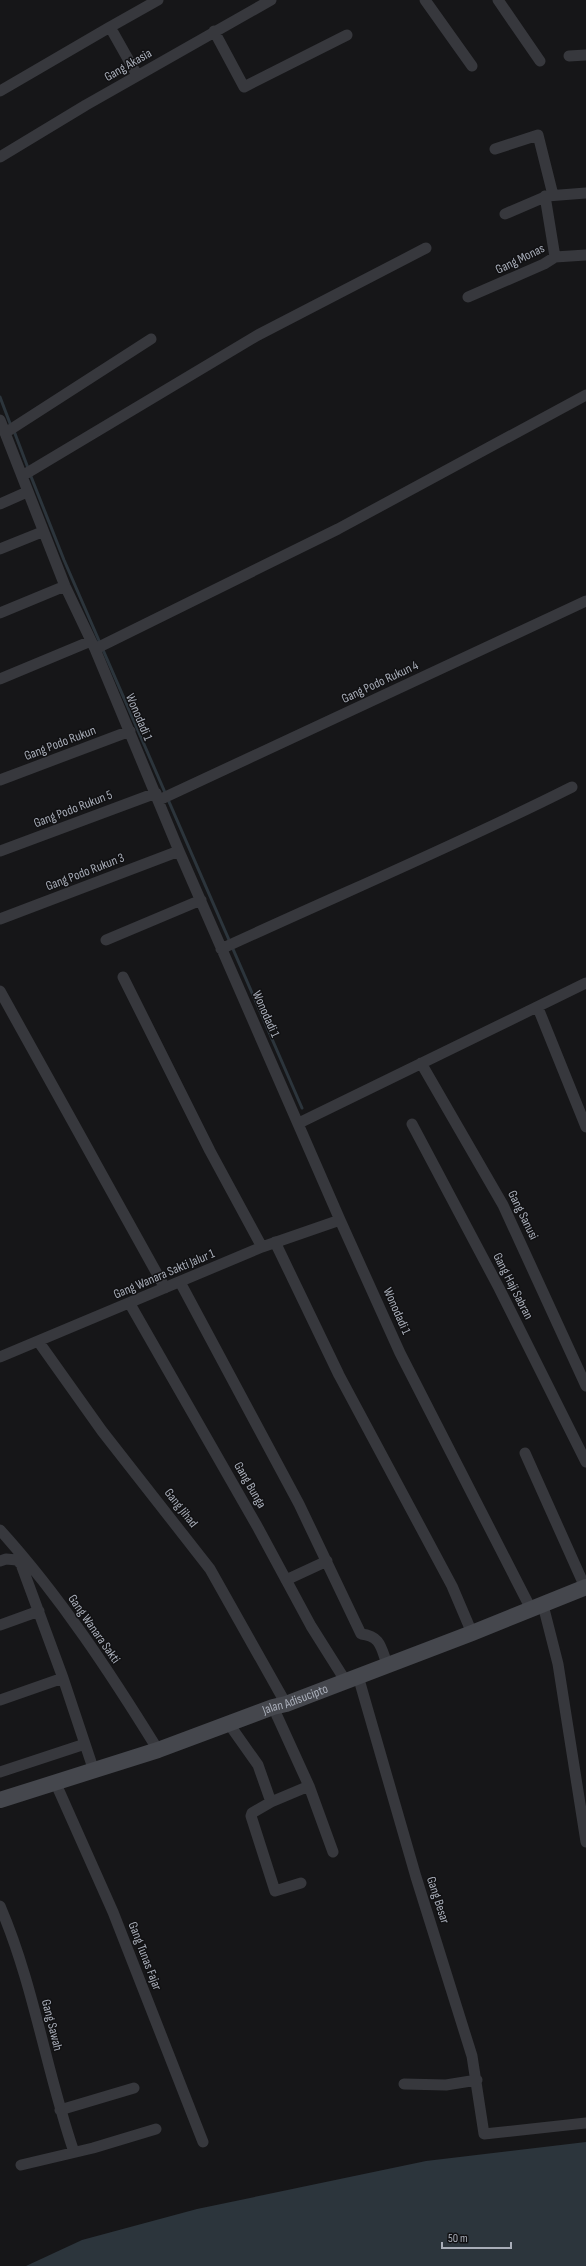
<svg xmlns="http://www.w3.org/2000/svg" width="586" height="2266" viewBox="0 0 586 2266" font-family="'Sofia Sans Condensed',sans-serif">
	<rect width="100%" height="100%" fill="#161618"/>
	<path fill="#2c353c" d="M 586,2142 L 586,2266 L 26,2266 L 82,2240 L 197,2209 L 426,2161 Z"/>
	<g fill="none" stroke-linecap="round" stroke-linejoin="round">
		<path stroke="#2c353c" stroke-width="3" d="M 0,397 L 11,426
			M 14,431 L 28,468
			M 30,474 L 64,560 L 302,1108"/>
		<path stroke="#37383d" stroke-width="11" d="M 425,0 L 472,66
			M 498,0 L 540,61
			M 110,27 L 158,0
			M 214,31 L 244,87 L 347,35
			M 569,56 L 586,55
			M 0,91 L 110,27 L 137,75
			M 495,149 L 538,135 L 553,195
			M 0,157 L 86,105 L 271,0
			M 545,196 L 555,257
			M 505,214 L 547,196 L 586,193
			M 468,297 L 544,264 L 555,257 L 586,255
			M 0,420 L 65,586 L 95,649 L 179,851 L 340,1220 L 400,1353 L 531,1609
			M 5,433 L 151,339
			M 22,476 L 258,335 L 426,248
			M 0,504 L 27,492
			M 0,549 L 42,532
			M 0,613 L 65,586
			M 95,649 L 338,529 L 586,395
			M 0,679 L 91,641
			M 0,780 L 130,731
			M 159,800 L 586,601
			M 0,851 L 156,793
			M 0,919 L 179,851
			M 106,940 L 201,900
			M 221,949 C 338,895 457,845 572,787
			M 123,977 L 210,1151 L 262,1247
			M 0,991 L 165,1288
			M 538,1008 L 586,1127
			M 421,1063 L 503,1205 L 586,1386
			M 299,1123 L 586,983
			M 412,1124 L 499,1288 L 586,1462
			M 275,1242 L 339,1375 L 452,1586 L 472,1633
			M 180,1282 L 299,1504 L 361,1634 C 381,1636 381,1648 387,1664
			M 130,1304 L 257,1526 L 311,1626 L 345,1680
			M 38,1341 L 102,1431 L 210,1569 L 286,1704
			M 0,1357 L 262,1247 L 340,1220
			M 525,1453 L 585,1587
			M 0,1530 C 60,1596 111,1674 158,1750
			M 0,1561 L 6,1559 L 17,1560 L 21,1564 L 63,1678 L 94,1771
			M 286,1580 L 327,1561
			M 543,1605 L 558,1664 L 586,1842
			M 0,1625 L 39,1611
			M 358,1676 L 416,1877 L 472,2056 L 484,2134 L 586,2123
			M 0,1700 L 63,1678
			M 273,1707 L 309,1786 L 333,1852
			M 229,1724 L 258,1765 L 271,1802
			M 0,1772 L 85,1744
			M 56,1784 L 113,1912 L 203,2142
			M 301,1883 L 275,1891 L 251,1816 L 252,1813 L 271,1802 L 309,1786
			M 0,1906 C 34,1985 46,2071 74,2152
			M 404,2084 L 446,2085 L 477,2080
			M 60,2110 L 134,2088
			M 21,2165 L 93,2148 L 156,2129"/>
		<path stroke="#45474d" stroke-width="16" id="s1" d="M 0,1800 L 158,1750 L 273,1707 L 286,1704 L 472,1633 L 586,1587"/>
	</g>
	<g text-anchor="middle" dominant-baseline="central" stroke-width="3" stroke-linejoin="round" paint-order="stroke">
		<g font-size="13" fill="#a8adb8" stroke="#111113">
			<text transform="translate(128 65) rotate(-30)">Gang Akasia</text>
			<text transform="translate(520 259) rotate(-26)">Gang Monas</text>
			<text transform="translate(380 682) rotate(-25)">Gang Podo Rukun 4</text>
			<text transform="translate(139 717) rotate(67)">Wonodadi 1</text>
			<text transform="translate(60 743) rotate(-21)">Gang Podo Rukun</text>
			<text transform="translate(73 809) rotate(-21)">Gang Podo Rukun 5</text>
			<text transform="translate(85 872) rotate(-21)">Gang Podo Rukun 3</text>
			<text transform="translate(266 1014) rotate(66)">Wonodadi 1</text>
			<text transform="translate(523 1215) rotate(64)">Gang Sanusi</text>
			<text transform="translate(164 1274) rotate(-23)">Gang Wanara Sakti Jalur 1</text>
			<text transform="translate(513 1286) rotate(63)">Gang Haji Sabran</text>
			<text transform="translate(397 1311) rotate(66)">Wonodadi 1</text>
			<text transform="translate(250 1485) rotate(60)">Gang Bunga</text>
			<text transform="translate(181 1508) rotate(52)">Gang Jihad</text>
			<text transform="translate(94 1629) rotate(55)">Gang Wanara Sakti</text>
			<text stroke="none"><textPath href="#s1" startOffset="312">Jalan Adisucipto</textPath></text>
			<text transform="translate(438 1900) rotate(72)">Gang Besar</text>
			<text transform="translate(145 1956) rotate(69)">Gang Tunas Fajar</text>
			<text transform="translate(52 2025) rotate(76)">Gang Sawah</text>
		</g>
	</g>
	<path d="M442 2242v6h69v-6" fill="none" stroke="#a8adb8" stroke-width="2"/>
	<text x="448" y="2242" font-size="12" fill="#a8adb8" stroke="#111113" stroke-width="3" paint-order="stroke">50 m</text>
</svg>
